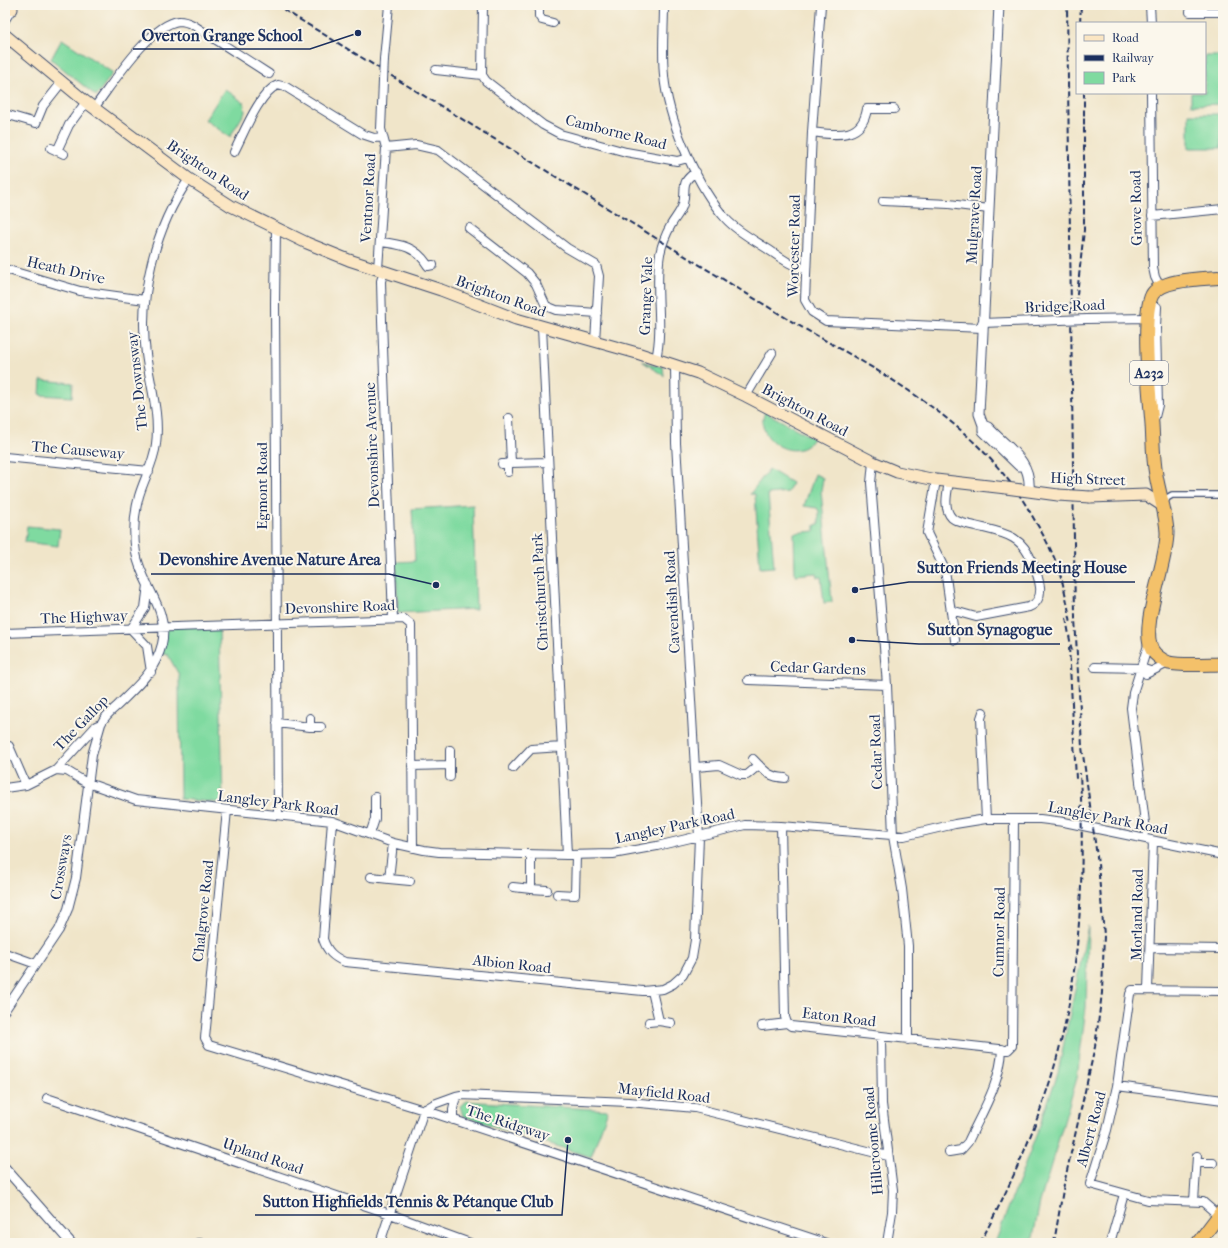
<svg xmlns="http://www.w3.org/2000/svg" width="1228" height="1248" viewBox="0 0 1228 1248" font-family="'IM FELL French Canon',serif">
	<rect width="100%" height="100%" fill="#fbf7ec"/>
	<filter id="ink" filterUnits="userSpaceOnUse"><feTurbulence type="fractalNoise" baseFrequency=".025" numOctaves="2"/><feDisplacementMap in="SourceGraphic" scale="8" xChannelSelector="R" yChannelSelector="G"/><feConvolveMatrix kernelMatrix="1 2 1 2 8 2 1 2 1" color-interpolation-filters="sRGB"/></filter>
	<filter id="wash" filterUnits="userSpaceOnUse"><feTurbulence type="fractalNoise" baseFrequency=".012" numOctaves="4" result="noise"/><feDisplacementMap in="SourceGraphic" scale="16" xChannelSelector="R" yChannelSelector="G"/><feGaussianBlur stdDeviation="0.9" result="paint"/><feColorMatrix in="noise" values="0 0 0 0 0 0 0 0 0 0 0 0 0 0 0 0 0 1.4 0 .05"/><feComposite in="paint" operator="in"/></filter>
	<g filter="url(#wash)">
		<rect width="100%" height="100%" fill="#f0e5c9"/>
		<path fill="#7fdaa0" stroke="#4d847f" d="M 62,39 L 113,73 L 96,96 L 51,59 Z
			M 1205,56 L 1223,56 L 1223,104 L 1191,105 L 1191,93 L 1205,93 Z
			M 225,89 L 244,103 L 245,112 L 230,137 L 205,120 Z
			M 1223,109 L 1223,140 L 1221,117 L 1221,148 L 1189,148 L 1189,114 L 1221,114 L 1221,110 Z
			M 642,361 L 655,366 L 655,365 L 663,367 L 664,376 Z
			M 41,380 L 73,383 L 72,397 L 40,395 Z
			M 765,412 L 813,438 C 798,466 752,439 765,412 Z
			M 769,469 L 792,483 L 788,492 L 768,494 L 774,567 L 760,568 L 755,494 L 750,494 Z
			M 815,474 L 823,478 L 821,491 L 832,602 L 824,603 L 821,577 L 817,577 L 816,573 L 795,575 L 794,533 L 815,531 L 815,525 L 819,524 L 819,511 L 817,508 L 804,506 Z
			M 473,505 L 476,609 L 398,613 L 396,562 L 415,561 L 412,509 Z
			M 27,526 L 60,529 L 58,546 L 25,542 Z
			M 219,625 L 223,803 L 180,799 L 179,675 L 168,655 L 159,653 L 165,627 Z
			M 1088,926 L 1086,1007 L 1077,1078 L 1040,1202 L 1032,1243 L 995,1243 L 1040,1125 L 1058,1072 Z
			M 466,1101 L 479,1102 L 608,1110 L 591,1157 L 463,1116 L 460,1106 Z"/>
	</g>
	<g filter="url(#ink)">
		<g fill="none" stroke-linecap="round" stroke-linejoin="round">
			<g stroke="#3b4a6e" stroke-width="8">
				<path id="pedestrian" d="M 1164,504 L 1167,498 L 1172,495 L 1223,495"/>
			</g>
			<g stroke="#3b4a6e" stroke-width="10">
				<path id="minor" d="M 483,5 L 482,75 L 486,81 L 543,125 L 560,134 L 626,152 L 677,161 L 688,158
					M 539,5 L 539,16 L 542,20 L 553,23
					M 664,5 C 664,31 661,58 665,84 C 671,126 698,188 726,219 C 736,230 750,238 763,246 C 776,254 791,267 806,269
					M 821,5 L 812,132 L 805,300 L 812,312 L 826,321 L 982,328
					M 1150,5 L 1151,23
					M 1190,12 L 1223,12
					M 5,20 L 13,7
					M 5,46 L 10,39
					M 384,59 L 389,5
					M 436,70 L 482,75
					M 1151,93 L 1153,268 L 1155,277 L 1160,287
					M 94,108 C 111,86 150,24 179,21 C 183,21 189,23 193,25 L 269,74
					M 5,114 L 36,123 L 43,106 L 62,82
					M 812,132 C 836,135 862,140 867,109 L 894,109
					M 51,148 L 64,154
					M 386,148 L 416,145 L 438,150 L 567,248 L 596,265 L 599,276 L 595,341
					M 57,151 L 69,125 L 86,102
					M 234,152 C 243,135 260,91 278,85 L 286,87 L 362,134 L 374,138 L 382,137
					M 883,201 L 949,204 L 989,209
					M 1152,216 L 1223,209
					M 276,228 L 275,304 L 278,815
					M 469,228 L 527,273 L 536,284 L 546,306 L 556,310 L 597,313
					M 380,242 C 401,244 417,247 428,266 L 433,265
					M 5,269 L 80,291 L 145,300
					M 378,269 L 386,148 L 381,129 L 383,81
					M 384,271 L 381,281 L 382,320 L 393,619
					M 1087,319 L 1148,318 L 1156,327 L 1158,405 L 1155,417
					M 982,323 L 1060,320
					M 542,327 L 567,855
					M 1156,327 L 1157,307
					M 656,359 C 664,325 654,288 660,254 C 662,244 666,234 671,225 C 675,218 681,212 683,204 C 687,188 679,183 696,172
					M 746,396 L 772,353
					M 509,418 L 511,463 L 548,462
					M 5,457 L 149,471
					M 873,462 L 871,483 L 887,685 L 893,836 L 902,889 L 908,946 L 908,1040
					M 508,463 L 508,472
					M 502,464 L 511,463
					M 936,480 L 927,533 L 945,570 L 955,640
					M 949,482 C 947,493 943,509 952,518 C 958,523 968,524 975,526 C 1003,533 1022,534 1033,564 C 1036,571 1039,579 1040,587 C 1041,596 1037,604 1029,607 L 976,617 L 951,610
					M 148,585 L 145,608 L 131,629 L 147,646 L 151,672
					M 5,633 L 404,619 L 411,625 L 413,848
					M 1095,667 L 1141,668 L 1150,671
					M 1146,674 L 1168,663
					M 748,680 L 887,685
					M 983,712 L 981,718 L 986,819
					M 277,723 L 310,727 L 310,718
					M 310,727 L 321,727
					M 5,747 L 9,746 L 26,785
					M 450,750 L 450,765
					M 753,759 C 765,771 768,777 785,778
					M 412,766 L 450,765 L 450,777
					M 696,767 L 719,765 L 741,775 L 747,775 L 759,765
					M 513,768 L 531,749 L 562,747
					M 56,770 L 67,771 L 85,782 L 136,800 L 332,821 L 393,843 L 424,850 L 439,852 L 567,855 L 613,854 L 657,846 L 745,825 L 781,826 L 904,836 L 955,824 L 986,819 L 1040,819 L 1064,822 L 1223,855
					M 5,788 L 26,785 L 56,770 L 96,726 L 101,724 C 104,717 111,711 117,706 C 137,686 155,672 162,644 C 170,609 141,585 136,553 C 133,534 134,514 139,496 C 144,479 154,462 156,444 C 160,413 150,385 146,354 C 138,296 155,227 189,179
					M 227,810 L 205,1038 L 209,1045 L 424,1110 L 826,1243
					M 332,821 L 323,939 C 327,951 333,957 345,962 L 643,991 L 663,989 L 673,984 L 683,975 L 692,958 L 695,940 L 699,837 L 676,443 L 675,365
					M 781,826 L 785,1017 L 787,1023 L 791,1026 L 1008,1050 L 1012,1046 L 1014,819
					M 1146,831 L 1131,708 L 1133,693 L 1149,642
					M 370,834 L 375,819 L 375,797
					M 393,843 L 389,879 L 410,881
					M 371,877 L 389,879
					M 513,887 L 531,889 L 531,855
					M 531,889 L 547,890
					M 557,894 L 575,895 L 576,855
					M 1151,948 L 1223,949
					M 5,953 L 36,964
					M 1148,990 L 1153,841
					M 5,1010 L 59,930 L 68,909 L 76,878 L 92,755 L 101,724
					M 659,1021 L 671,1023
					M 649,1022 L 659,1021 L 652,991
					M 762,1026 L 787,1023
					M 881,1036 L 882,1104 L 893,1190 L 892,1212 L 887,1243
					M 1117,1086 L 1223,1100
					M 47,1098 L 390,1214 L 470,1243
					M 453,1120 L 453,1109 L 456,1096 L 461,1095 L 629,1102 L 695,1108 L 888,1156
					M 949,1152 L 961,1150 L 968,1142 C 982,1112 1001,1082 1002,1049
					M 1197,1163 L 1213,1163
					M 1194,1201 L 1197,1156
					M 1219,1216 L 1203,1202 L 1148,1200 L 1090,1184 L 1107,1130 L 1117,1086 L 1130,994 L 1132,990 L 1223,991
					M 199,1243 L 200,1243
					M 380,1243 L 424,1110 L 434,1104 L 456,1096
					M 1110,1243 L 1124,1194"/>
			</g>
			<g stroke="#3b4a6e" stroke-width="11">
				<path id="tertiary" d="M 999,5 L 979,414 L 983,425 L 983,431 L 1019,466 L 1024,466
					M 983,425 L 988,427 C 1007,448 1032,459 1029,491
					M 5,1168 L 71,1243"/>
			</g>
			<g stroke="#3b4a6e" stroke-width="13">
				<path id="secondary" d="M 5,11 L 12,9
					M 5,35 L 86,102 L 189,179 L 231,206 L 307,243 L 349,260 L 441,290 L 516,319 L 637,353 L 698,373 L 746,396 L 873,462 L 897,472 L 936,480 L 1006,488
					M 1021,490 L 1058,495
					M 1090,497 L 1146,495 L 1163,506"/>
			</g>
			<g stroke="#3b4a6e" stroke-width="15">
				<path id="trunk" d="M 1223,277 C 1206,279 1161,278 1152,295 C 1141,317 1150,397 1152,424 C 1153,441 1153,459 1156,475 C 1159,494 1166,512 1167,532 C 1168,561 1139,626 1152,650 C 1155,655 1163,661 1169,663 C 1180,666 1210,664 1223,664
					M 1198,1243 L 1223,1210"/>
			</g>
			<use href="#pedestrian" stroke="#fff" stroke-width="5.5"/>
			<use href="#minor" stroke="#fff" stroke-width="8"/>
			<use href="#tertiary" stroke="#fff" stroke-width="9"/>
			<use href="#secondary" stroke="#fbe6c3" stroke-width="11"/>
			<use href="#trunk" stroke="#f4c16a" stroke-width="13"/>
			<path stroke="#1b2f5e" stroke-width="2" stroke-dasharray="6 3" stroke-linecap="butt" d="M 276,5 L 796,324 C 887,375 982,425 1034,519 C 1044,536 1054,554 1060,574 C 1065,590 1068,607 1071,624
				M 1080,23 L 1081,5
				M 1075,313 L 1084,230 L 1084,93
				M 1066,618 L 1072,652
				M 1069,647 L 1076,779
				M 980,1243 C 1005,1196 1028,1147 1045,1096 C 1081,993 1085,880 1080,773
				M 1054,1243 L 1064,1184 L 1095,1047 L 1102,993 L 1104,935 L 1098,864 L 1082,747 L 1075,618 L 1067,5"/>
			<g stroke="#3b4a6e" stroke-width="10" stroke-linecap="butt">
				<path id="minor-bridge" d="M 383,81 L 384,59
					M 1060,320 L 1087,319"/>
			</g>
			<g stroke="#3b4a6e" stroke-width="13" stroke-linecap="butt">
				<path id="secondary-bridge" d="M 1006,488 L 1021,490
					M 1058,495 L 1090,497"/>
			</g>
			<use href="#minor-bridge" stroke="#fff" stroke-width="8"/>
			<use href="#secondary-bridge" stroke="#fbe6c3" stroke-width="11"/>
		</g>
	</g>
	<g text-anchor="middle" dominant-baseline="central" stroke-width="4" stroke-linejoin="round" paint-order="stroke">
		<rect fill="#fbf7ec" stroke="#5e6b89" stroke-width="1" x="1130" y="361" width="38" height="24" rx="3"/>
		<g font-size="14" font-weight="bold" fill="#1b2f5e">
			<text x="1149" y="373">A232</text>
		</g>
		<g font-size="15" fill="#1b2f5e" stroke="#fbf7ec">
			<text transform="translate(616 132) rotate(14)">Camborne Road</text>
			<text transform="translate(208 170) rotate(34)">Brighton Road</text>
			<text transform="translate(368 198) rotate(-87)">Ventnor Road</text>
			<text transform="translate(1136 208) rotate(-91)">Grove Road</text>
			<text transform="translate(974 215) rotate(-87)">Mulgrave Road</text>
			<text transform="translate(794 246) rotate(-89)">Worcester Road</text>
			<text transform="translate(66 270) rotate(13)">Heath Drive</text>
			<text transform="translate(501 296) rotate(20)">Brighton Road</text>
			<text transform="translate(646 296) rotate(-88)">Grange Vale</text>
			<text transform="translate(1065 306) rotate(-2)">Bridge Road</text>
			<text transform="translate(137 381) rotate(-96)">The Downsway</text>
			<text transform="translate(805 410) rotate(28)">Brighton Road</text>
			<text transform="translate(372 445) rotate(-92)">Devonshire Avenue</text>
			<text transform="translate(78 450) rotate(5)">The Causeway</text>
			<text transform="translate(1088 479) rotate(2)">High Street</text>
			<text transform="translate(262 486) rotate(-90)">Egmont Road</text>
			<text transform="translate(540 592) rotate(-93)">Christchurch Park</text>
			<text transform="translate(672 602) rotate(-93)">Cavendish Road</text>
			<text transform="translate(340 607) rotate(-2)">Devonshire Road</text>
			<text transform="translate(84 617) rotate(-2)">The Highway</text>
			<text transform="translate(818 668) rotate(2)">Cedar Gardens</text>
			<text transform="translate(81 723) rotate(-46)">The Gallop</text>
			<text transform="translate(876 752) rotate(-92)">Cedar Road</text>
			<text transform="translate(278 803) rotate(7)">Langley Park Road</text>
			<text transform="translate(1108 818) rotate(11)">Langley Park Road</text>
			<text transform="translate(675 826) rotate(-12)">Langley Park Road</text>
			<text transform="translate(61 867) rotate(-80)">Crossways</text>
			<text transform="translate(203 911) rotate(-84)">Chalgrove Road</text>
			<text transform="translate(1137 915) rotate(-89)">Morland Road</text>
			<text transform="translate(999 932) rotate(-89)">Cumnor Road</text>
			<text transform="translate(512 964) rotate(6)">Albion Road</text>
			<text transform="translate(839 1017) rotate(7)">Eaton Road</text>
			<text transform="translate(664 1093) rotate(6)">Mayfield Road</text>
			<text transform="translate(508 1123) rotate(18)">The Ridgway</text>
			<text transform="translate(1091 1129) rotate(-75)">Albert Road</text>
			<text transform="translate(873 1141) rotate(-95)">Hillcroome Road</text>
			<text transform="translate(263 1156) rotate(19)">Upland Road</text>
		</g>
	</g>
	<path fill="none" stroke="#1b2f5e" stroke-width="1.5" d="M358 33L310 49H133M436 585L389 574H151M855 590L909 582H1135M852 640L919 644H1060M568 1140L562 1215H255"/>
	<g fill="#1b2f5e" stroke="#fbf7ec" stroke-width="1.5">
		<circle cx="358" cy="33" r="4"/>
		<circle cx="436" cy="585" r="4"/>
		<circle cx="855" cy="590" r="4"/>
		<circle cx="852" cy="640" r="4"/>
		<circle cx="568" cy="1140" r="4"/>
	</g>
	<g font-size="16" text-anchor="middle" font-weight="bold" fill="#1b2f5e" stroke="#fbf7ec" stroke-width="4" stroke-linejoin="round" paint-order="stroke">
		<text x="222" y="41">Overton Grange School</text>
		<text x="270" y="565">Devonshire Avenue Nature Area</text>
		<text x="1022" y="573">Sutton Friends Meeting House</text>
		<text x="990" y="635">Sutton Synagogue</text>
		<text x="408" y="1207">Sutton Highfields Tennis &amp; Pétanque Club</text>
	</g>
	<rect width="1228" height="1248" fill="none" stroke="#fbf7ec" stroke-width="20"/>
	<rect x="1076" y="22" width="130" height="72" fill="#fbf7ec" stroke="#a1a7b3"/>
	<rect x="1084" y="35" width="20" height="6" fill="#fbe6c3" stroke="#a1a7b3"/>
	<text x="1112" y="42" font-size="12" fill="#1b2f5e">Road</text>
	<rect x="1084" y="55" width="20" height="6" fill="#1b2f5e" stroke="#a1a7b3"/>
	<text x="1112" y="62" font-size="12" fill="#1b2f5e">Railway</text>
	<rect x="1084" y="72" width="20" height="12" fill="#7fdaa0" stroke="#a1a7b3"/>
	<text x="1112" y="82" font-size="12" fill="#1b2f5e">Park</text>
</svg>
